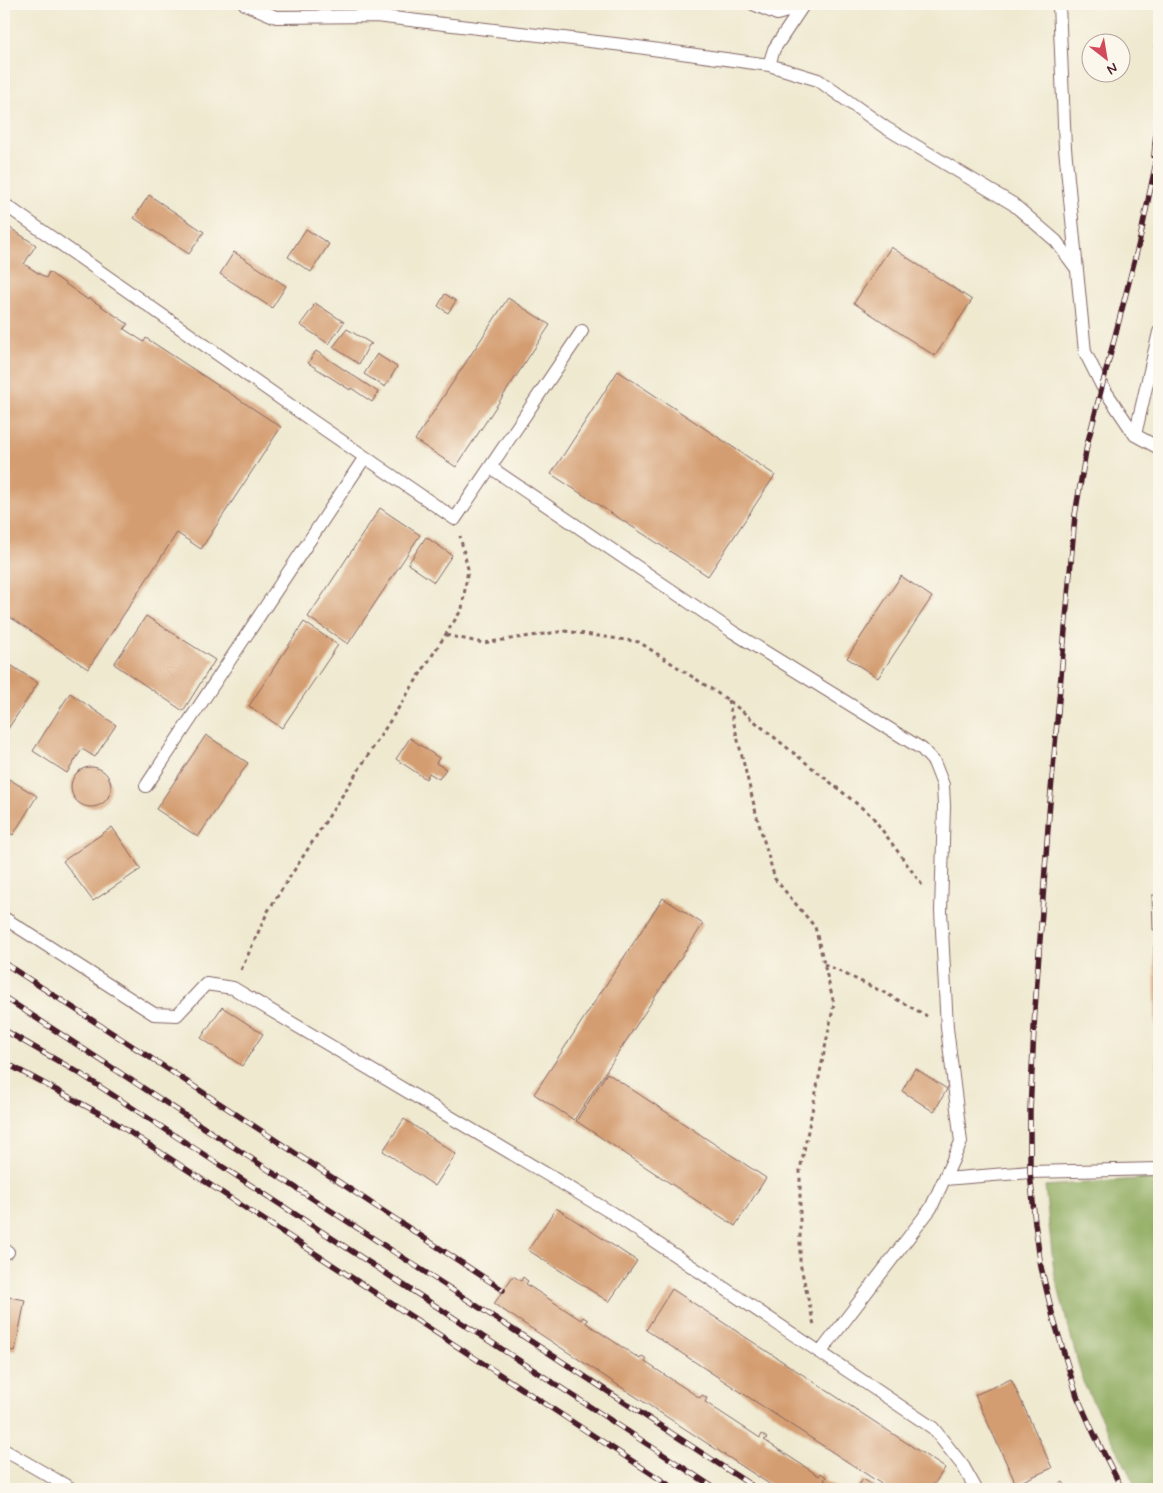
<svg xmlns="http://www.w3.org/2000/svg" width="1163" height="1493" viewBox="0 0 1163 1493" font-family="Mynerve,sans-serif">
	<rect width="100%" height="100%" fill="#fbf7ec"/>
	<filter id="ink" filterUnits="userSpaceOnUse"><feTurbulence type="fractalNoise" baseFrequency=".02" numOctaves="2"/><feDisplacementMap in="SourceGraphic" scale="10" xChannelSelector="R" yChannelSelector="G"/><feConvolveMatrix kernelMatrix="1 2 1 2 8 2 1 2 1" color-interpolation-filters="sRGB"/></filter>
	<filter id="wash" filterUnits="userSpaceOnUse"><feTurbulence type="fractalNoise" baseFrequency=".0096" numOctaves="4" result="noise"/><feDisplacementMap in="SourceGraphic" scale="20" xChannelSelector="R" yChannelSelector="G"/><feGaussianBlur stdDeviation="1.12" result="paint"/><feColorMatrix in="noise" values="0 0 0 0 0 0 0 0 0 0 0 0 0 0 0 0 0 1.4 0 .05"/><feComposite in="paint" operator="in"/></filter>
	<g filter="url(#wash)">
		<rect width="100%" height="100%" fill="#efe9d0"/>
		<path fill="#90ac60" stroke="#6d6646" d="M 1150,1178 L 1159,1179 L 1159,1489 L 1137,1489 L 1083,1382 L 1054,1272 L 1045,1186 Z"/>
		<g id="blocks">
			<path fill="#d49d71" d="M 149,195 L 204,232 L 189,254 L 134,218 Z
				M 4,224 L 36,245 L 24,264 L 46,278 L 49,272 L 88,300 L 89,298 L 128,324 L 124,329 L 144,342 L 146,338 L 281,427 L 201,549 L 177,533 L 88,669 L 4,613 Z
				M 306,229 L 329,244 L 311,272 L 288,257 Z
				M 891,247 L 972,300 L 935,356 L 854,303 Z
				M 234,252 L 286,286 L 272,308 L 220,274 Z
				M 445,294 L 456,301 L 448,313 L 438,306 Z
				M 508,298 L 550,325 L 456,467 L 415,440 Z
				M 315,303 L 344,322 L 329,344 L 300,325 L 314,306 L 313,305 Z
				M 347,329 L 372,344 L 369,345 L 359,364 L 333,347 Z
				M 316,351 L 378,392 L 372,402 L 351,388 L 350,390 L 308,363 Z
				M 377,354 L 397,367 L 385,387 L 364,374 Z
				M 618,371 L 775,475 L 708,576 L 551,474 Z
				M 380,508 L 420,535 L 348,644 L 308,617 Z
				M 426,537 L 452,555 L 434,582 L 408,564 Z
				M 901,576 L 932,597 L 878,678 L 847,658 Z
				M 146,616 L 215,660 L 183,711 L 114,664 Z
				M 304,622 L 338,645 L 282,728 L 249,706 Z
				M 6,662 L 38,683 L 4,735 L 4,665 Z
				M 70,693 L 116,725 L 95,757 L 82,749 L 67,773 L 33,751 Z
				M 206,735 L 248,763 L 198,837 L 156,809 Z
				M 410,738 L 439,758 L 436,763 L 446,769 L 439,779 L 429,773 L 426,779 L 396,759 Z
				M71 787a20 20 0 1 1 40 0a20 20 0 1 1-40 0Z
				M 7,778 L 37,796 L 13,835 L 4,830 L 4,785 Z
				M 112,827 L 141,869 L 93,901 L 63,861 Z
				M 1152,895 L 1159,895 L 1159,929 L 1153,930 Z
				M 663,898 L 703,924 L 574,1120 L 534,1094 Z
				M 1154,946 L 1159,946 L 1159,1105 L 1157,1105 Z
				M 222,1007 L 263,1034 L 242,1066 L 201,1038 Z
				M 915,1068 L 947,1089 L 934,1112 L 902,1091 Z
				M 607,1073 L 766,1178 L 735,1226 L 576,1121 Z
				M 404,1119 L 456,1154 L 435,1186 L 383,1151 Z
				M 556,1208 L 637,1261 L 609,1302 L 528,1250 Z
				M 513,1276 L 521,1281 L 523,1277 L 528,1281 L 526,1284 L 581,1320 L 583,1317 L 588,1320 L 586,1323 L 640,1359 L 642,1356 L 647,1359 L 645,1362 L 700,1398 L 702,1395 L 707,1398 L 705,1402 L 760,1438 L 762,1434 L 767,1438 L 764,1440 L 819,1476 L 821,1473 L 826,1477 L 824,1480 L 839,1489 L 777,1489 L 494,1304 Z
				M 672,1289 L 945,1468 L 931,1489 L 889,1489 L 646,1330 Z
				M 4,1296 L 25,1300 L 15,1351 L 4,1349 Z
				M 1011,1379 L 1052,1468 L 1016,1484 L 975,1395 Z
				M 863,1479 L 879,1489 L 856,1489 Z
				M 1063,1482 L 1068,1489 L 1050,1489 Z"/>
		</g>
	</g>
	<g filter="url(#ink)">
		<use href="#blocks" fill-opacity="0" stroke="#846665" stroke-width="1"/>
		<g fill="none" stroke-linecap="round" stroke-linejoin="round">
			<g stroke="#846665" stroke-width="14">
				<path id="lane" d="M 245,4 L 276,17 L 376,16 L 623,45 L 769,65 L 818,80 L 886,128 L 1013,204 L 1056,241 L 1076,268
					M 753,4 L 777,14 L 802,7
					M 1059,4 L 1065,148 L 1085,352 L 1102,386 L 1135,435 L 1159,448
					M 769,65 L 774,49 L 804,4
					M 4,204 L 314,422 L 455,519 L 582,331
					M 1135,435 L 1159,332
					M 490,467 L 733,632 L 922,749 L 934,762 L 943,785 L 944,806 L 941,911 L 947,1028 L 961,1142 L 931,1208 L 820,1353
					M 146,786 L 365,457
					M 4,918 L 154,1014 L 177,1015 L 206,984 L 233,988 L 612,1213 L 933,1428 L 963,1466 L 976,1489
					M 945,1179 L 1030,1172 L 1159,1169
					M 4,1249 L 8,1252
					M 4,1450 L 72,1489"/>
			</g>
			<path stroke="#846665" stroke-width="3" stroke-dasharray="4 4" stroke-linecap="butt" d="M 446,635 L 483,643 L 565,631 L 639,642 L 728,700 L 872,816 L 922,885
				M 728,700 L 757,817 L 775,879 L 815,927 L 834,1004 L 800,1170 L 800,1263 L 814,1325
				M 824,964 L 887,994 L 927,1016
				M 241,970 L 268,911 L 462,609 L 468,569 L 460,536"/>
			<use href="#lane" stroke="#fff" stroke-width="12"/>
			<g stroke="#4a1f2b" stroke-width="5.5">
				<path id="rail" d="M 1154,156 L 1158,113 L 1157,4
					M 4,963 L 160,1064 L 503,1290
					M 4,997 L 757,1489
					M 4,1030 L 79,1073 L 716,1489
					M 4,1062 L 108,1118 L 675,1489
					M 1122,1489 L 1094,1434 L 1077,1396 L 1053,1317 L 1041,1267 L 1035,1223 L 1030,1172 L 1030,1111 L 1035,1009 L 1049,814 L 1075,515 L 1087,445 L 1140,239 L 1159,148"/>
			</g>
			<use href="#rail" stroke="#fbf7ec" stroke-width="4" stroke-dasharray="11" stroke-linecap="butt"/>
		</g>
	</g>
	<rect width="1163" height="1493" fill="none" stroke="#fbf7ec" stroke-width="20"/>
	<g transform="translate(1106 58) rotate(149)"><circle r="24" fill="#fbf7ec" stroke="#b4a19f"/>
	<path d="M0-4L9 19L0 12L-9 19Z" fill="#d1495b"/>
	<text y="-8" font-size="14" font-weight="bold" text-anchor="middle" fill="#4a1f2b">N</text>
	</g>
</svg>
